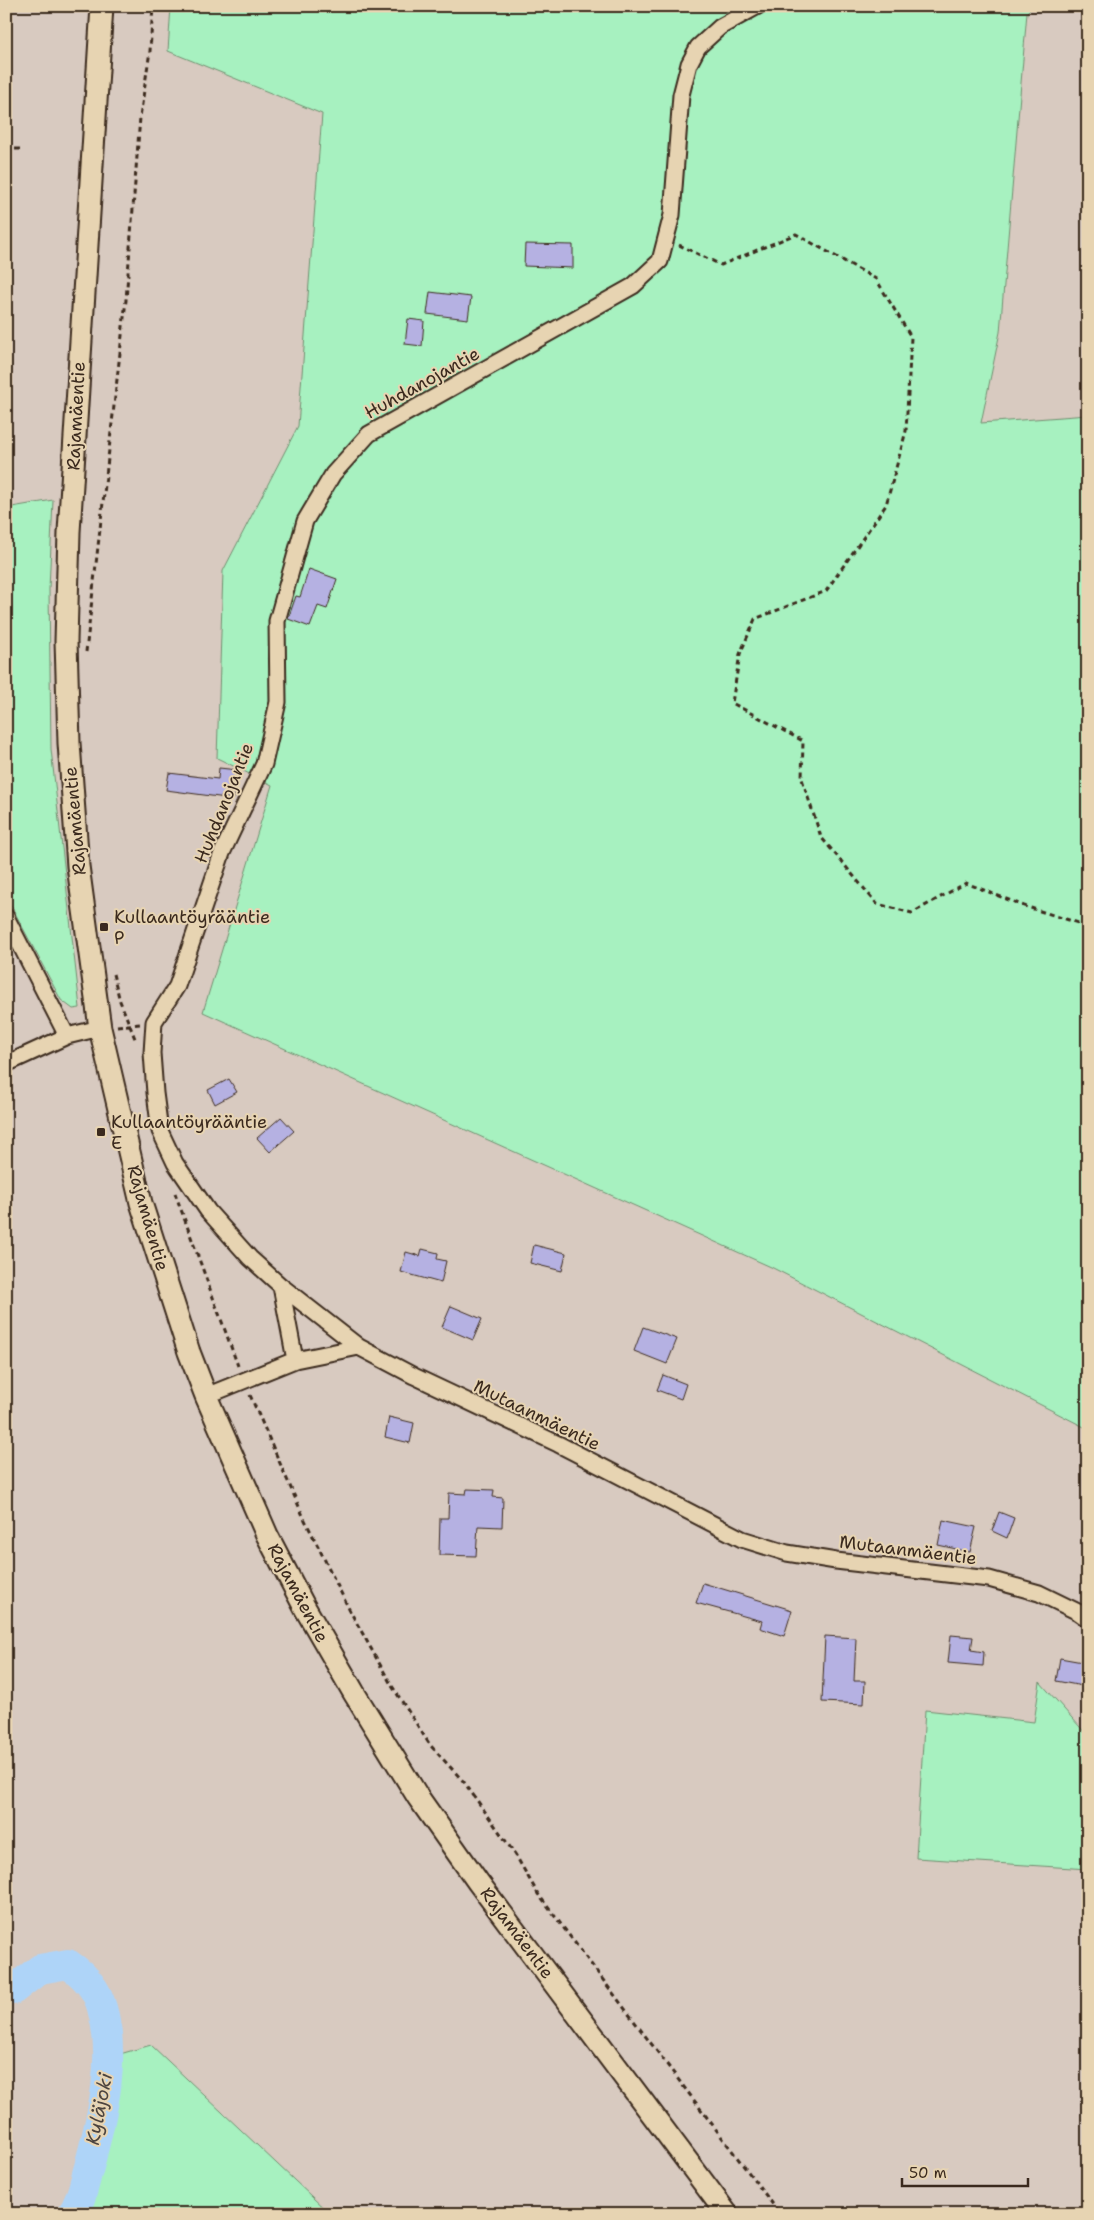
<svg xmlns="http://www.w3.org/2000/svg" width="1094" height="2220" viewBox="0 0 1094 2220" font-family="'Shantell Sans',sans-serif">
	<rect width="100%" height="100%" fill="#d8cac0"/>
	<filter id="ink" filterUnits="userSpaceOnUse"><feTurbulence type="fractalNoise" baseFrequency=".02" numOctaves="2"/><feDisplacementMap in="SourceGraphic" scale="10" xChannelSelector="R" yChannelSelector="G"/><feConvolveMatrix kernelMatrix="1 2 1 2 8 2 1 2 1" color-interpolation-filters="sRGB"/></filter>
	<g filter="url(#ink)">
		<path fill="#a7f1c0" stroke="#718e6f" d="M 171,6 L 1033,6 L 1027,12 L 1000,332 L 981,423 L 1088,415 L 1088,1429 L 771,1267 L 203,1012 L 272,785 L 217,758 L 223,571 L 298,426 L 322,114 L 168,51 Z
			M 53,500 L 49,589 L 51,749 L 80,1008 L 73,1009 L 61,1000 L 6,896 L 6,508 Z
			M 1040,1682 L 1088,1736 L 1088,1869 L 916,1858 L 925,1710 L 1034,1722 Z
			M 151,2045 L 330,2214 L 78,2214 L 104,2158 L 120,2054 Z"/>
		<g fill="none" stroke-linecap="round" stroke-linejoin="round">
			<path stroke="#aed4f8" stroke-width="30" d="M 6,1990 L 13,1990 L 40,1969 L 68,1964 C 83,1974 97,1989 102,2008 C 117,2060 102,2116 89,2167 C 84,2183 82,2200 72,2214"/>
		</g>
		<path fill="#b5b1e2" stroke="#3b2a1e" d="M 525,244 L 573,245 L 573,268 L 524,266 Z
			M 430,292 L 471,297 L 468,319 L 427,314 Z
			M 408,319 L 424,321 L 422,346 L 405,344 Z
			M 309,569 L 337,579 L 327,609 L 318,606 L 310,627 L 288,619 L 296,596 L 300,597 Z
			M 219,768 L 238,770 L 234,799 L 166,790 L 169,773 L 218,779 Z
			M 229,1079 L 237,1092 L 215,1104 L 208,1090 Z
			M 281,1117 L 294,1131 L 270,1152 L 257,1138 Z
			M 534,1245 L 566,1253 L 562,1271 L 530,1263 Z
			M 422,1249 L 438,1253 L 437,1259 L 446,1261 L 441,1283 L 401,1272 L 406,1252 L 420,1256 Z
			M 451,1306 L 482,1319 L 473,1340 L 442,1327 Z
			M 643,1327 L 677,1339 L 667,1364 L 634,1351 Z
			M 663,1375 L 686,1384 L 681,1399 L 657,1390 Z
			M 389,1417 L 414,1423 L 410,1443 L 385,1437 Z
			M 467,1489 L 494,1490 L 493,1497 L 503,1498 L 502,1527 L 478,1526 L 476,1556 L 439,1555 L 440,1518 L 448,1518 L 449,1493 L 466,1494 Z
			M 999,1512 L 1014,1518 L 1007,1538 L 992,1531 Z
			M 943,1520 L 976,1527 L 970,1552 L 938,1545 Z
			M 703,1583 L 792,1610 L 784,1636 L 760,1628 L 762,1621 L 696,1603 Z
			M 951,1635 L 973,1637 L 971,1650 L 984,1652 L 983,1666 L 948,1663 Z
			M 825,1636 L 856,1638 L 854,1681 L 865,1681 L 864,1704 L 822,1702 Z
			M 1060,1658 L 1088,1663 L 1088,1687 L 1056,1681 Z"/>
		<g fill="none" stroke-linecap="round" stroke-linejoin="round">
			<g stroke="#3b2a1e" stroke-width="19">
				<path id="minor" d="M 758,6 L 720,27 L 698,47 L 689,64 L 681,95 L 672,215 L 660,261 L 633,286 L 369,434 L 333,474 L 305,521 L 277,621 L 278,702 L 264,764 L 222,853 L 177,986 L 154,1022 L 152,1053 L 155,1093 L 160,1131 L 175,1163 L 208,1211 L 250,1258 L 281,1286 L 359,1347 L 414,1376 L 558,1444 L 742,1539 L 787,1553 L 836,1561 L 989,1579 L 1039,1593 L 1078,1612 L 1088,1619
					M 6,917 L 67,1036
					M 6,1064 L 67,1036 L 100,1028
					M 281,1286 L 295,1360
					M 206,1396 L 295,1360 L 359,1347"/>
			</g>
			<g stroke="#3b2a1e" stroke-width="25">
				<path id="secondary" d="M 102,6 L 69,532 L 66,641 L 69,743 L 78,866 L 100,1028 L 141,1203 L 189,1352 L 206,1396 L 267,1535 L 305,1608 L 354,1693 L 418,1797 L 478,1882 L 727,2214"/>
			</g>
			<path stroke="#3b2a1e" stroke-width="3" stroke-dasharray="5 4" stroke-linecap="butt" d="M 6,149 L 22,149
				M 679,245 L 721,265 L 796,234 L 876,279 L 911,337 L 906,431 L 886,505 L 826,591 L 755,619 L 740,654 L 732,703 L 803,741 L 802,779 L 821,837 L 877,904 L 912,913 L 966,883 L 1024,906 L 1088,926
				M 86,652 L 126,300 L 140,117 L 150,51 L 153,6
				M 113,974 L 120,1001 L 136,1041
				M 117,1026 L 141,1024
				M 175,1193 L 238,1366
				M 250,1395 L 304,1518 L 350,1611 L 392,1686 L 430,1745 L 464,1782 L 515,1854 L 538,1894 L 780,2214"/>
			<use href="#minor" stroke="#e7d4b2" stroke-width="15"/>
			<use href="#secondary" stroke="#e7d4b2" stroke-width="21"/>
		</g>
	</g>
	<g fill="#3b2a1e" stroke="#e7d4b2" stroke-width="2">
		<rect x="99" y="922" width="10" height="10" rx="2.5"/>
		<rect x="96" y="1127" width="10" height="10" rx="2.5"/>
	</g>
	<g text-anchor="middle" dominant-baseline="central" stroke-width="4" stroke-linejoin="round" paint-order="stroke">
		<g font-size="18" fill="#3b2a1e" stroke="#e7d4b2">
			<text transform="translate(422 383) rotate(-29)">Huhdanojantie</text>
			<text transform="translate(76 416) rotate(-87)">Rajamäentie</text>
			<text transform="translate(224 803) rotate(-68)">Huhdanojantie</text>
			<text transform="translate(75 821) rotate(-95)">Rajamäentie</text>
			<text transform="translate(148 1218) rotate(74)">Rajamäentie</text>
			<text transform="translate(537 1415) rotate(26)">Mutaanmäentie</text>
			<text transform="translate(908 1550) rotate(7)">Mutaanmäentie</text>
			<text transform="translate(298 1593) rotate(62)">Rajamäentie</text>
			<text transform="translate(517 1933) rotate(53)">Rajamäentie</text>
		</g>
		<g font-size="18" fill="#3b2a1e" stroke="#e7d4b2" text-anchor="start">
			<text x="114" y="917">Kullaantöyrääntie<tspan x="114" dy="21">P</tspan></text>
			<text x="111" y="1122">Kullaantöyrääntie<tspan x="111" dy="21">E</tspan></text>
		</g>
		<g font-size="19" font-style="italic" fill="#4c443f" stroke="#e7d4b2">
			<text transform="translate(99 2109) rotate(-79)">Kyläjoki</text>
		</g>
	</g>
	<rect width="1094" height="2220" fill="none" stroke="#e7d4b2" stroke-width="25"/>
	<rect x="12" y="12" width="1069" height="2195" fill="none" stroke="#3b2a1e" stroke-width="2" filter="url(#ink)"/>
	<path d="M902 2178v8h126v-8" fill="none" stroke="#3b2a1e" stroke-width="2.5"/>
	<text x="909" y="2178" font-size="15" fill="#3b2a1e" stroke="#e7d4b2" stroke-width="4" paint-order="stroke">50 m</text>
</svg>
